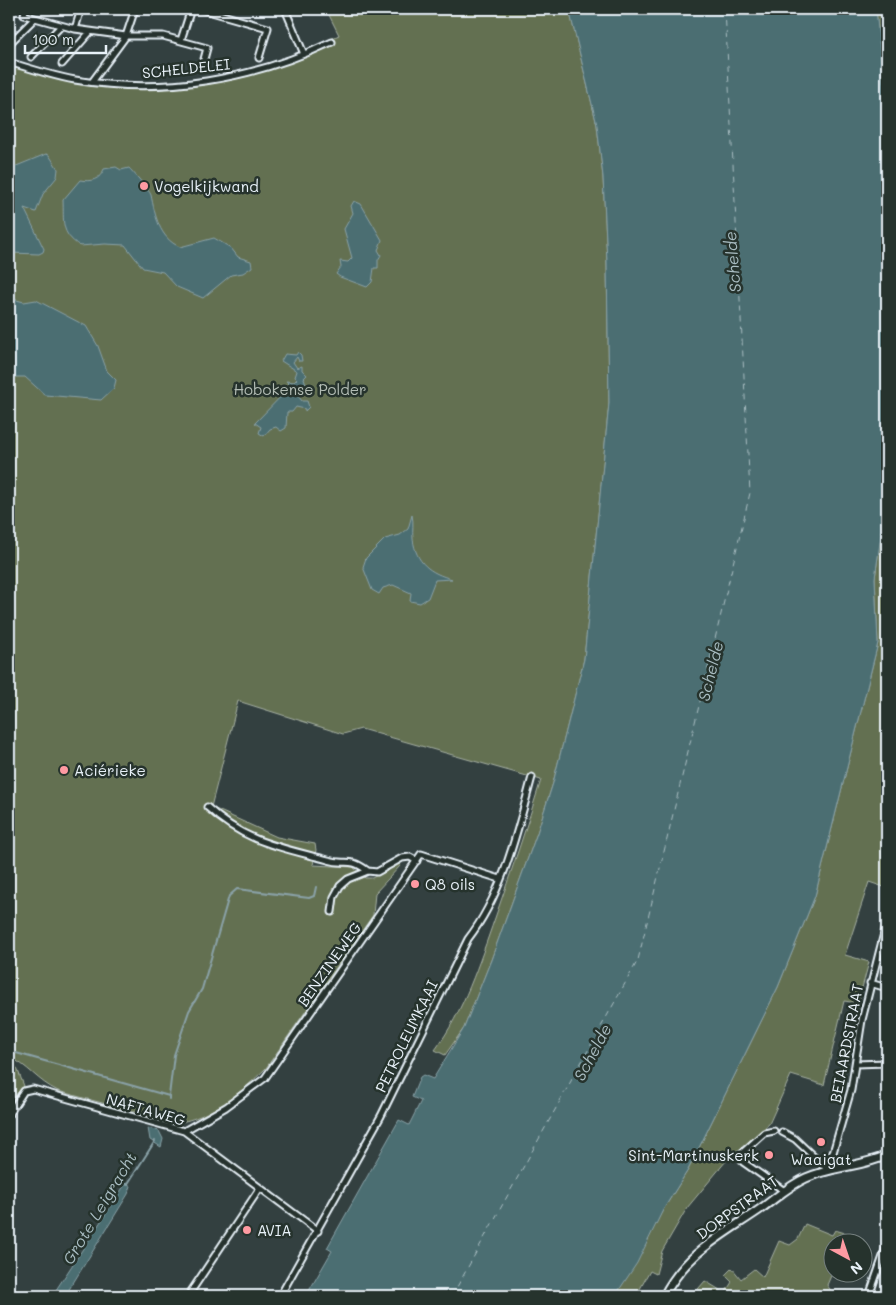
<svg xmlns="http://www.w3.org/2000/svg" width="896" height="1305" viewBox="0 0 896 1305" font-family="Mali,sans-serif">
	<rect width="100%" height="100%" fill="#334040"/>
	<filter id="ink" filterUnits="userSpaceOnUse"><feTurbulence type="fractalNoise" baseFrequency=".02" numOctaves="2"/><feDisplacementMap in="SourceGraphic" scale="10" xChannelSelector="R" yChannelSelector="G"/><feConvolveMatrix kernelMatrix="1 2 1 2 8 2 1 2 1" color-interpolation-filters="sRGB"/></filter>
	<g filter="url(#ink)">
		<path fill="#647051" stroke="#a6b0a4" d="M 326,9 L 569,9 L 597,125 L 603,177 L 607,262 L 609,403 L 584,659 L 553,783 L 537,833 L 491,960 L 464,1028 L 445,1055 L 435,1050 C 464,1011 479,963 495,918 C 511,872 527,826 541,780 L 361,729 L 343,734 L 238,701 L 211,807 L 277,837 L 315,844 L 316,850 L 313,865 L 353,867 L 365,878 L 372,878 L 398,864 L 401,865 L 375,893 L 373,915 L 266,1068 C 241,1093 212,1117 176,1123 L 58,1091 C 37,1081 28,1065 9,1057 L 9,66 C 121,97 212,99 320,50 L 318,45 L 339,35 Z
			M 876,9 L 887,9 L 887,121 Z
			M 887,493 L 887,888 L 869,882 L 845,955 L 869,962 L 858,1003 L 844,1001 L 824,1085 L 791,1075 L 769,1124 L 726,1161 L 687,1208 L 662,1251 L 656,1274 L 650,1271 L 636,1296 L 615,1296 L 663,1210 L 688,1170 L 778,987 L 815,896 L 878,643 L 875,578 Z
			M 9,1061 L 17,1068 L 24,1086 L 17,1093 L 9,1106 Z
			M 805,1224 L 832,1235 L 835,1230 L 855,1236 L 851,1242 L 834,1242 L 833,1271 L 827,1285 L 834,1295 L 842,1296 L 766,1296 L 760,1293 L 758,1296 L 692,1296 L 705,1281 L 725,1293 L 732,1282 L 725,1275 L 732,1268 L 741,1279 L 754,1269 L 763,1277 L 779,1241 L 790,1245 L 798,1239 Z"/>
		<path fill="#4b6e72" stroke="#8aa2a8" d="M 569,9 L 876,9 L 887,121 L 887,493 L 875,578 L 878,643 L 815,896 L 778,987 L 688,1170 L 663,1210 L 637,1263 L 615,1296 L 306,1296 L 332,1251 L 327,1248 L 399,1120 L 409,1125 L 421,1101 L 412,1097 L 420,1077 L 423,1075 L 433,1079 L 464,1028 L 491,960 L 537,833 L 553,783 L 584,659 L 609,403 L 607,262 L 603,177 L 597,125 Z
			M 46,154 L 49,155 L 58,169 L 57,177 L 43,194 L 36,212 L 24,208 L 44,249 L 43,252 L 39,254 L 11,253 L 9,252 L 9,169 Z
			M 116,167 L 121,170 L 129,168 C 132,171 150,191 151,195 C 155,215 159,238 180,247 L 214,238 L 231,248 L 238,257 L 251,261 L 252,267 L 243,273 L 231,275 L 203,298 L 177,287 L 163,272 L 143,268 L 125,245 L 105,244 L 80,246 C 60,233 64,222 63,200 L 80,180 C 91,182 100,180 104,169 Z
			M 354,201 L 361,204 L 382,240 L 378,250 L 381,255 L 378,260 L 378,268 L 374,268 L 372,282 L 367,287 L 340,277 L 336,274 L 341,267 L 340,261 L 348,262 L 352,258 L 344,229 L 353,213 L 351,206 Z
			M 9,298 L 24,302 L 36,300 L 86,326 L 98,346 L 107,371 L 116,380 L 114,388 L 101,400 L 45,395 L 25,377 L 9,377 Z
			M 298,352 L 301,355 L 302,361 L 299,361 L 297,357 L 293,362 L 297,368 L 302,366 L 302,370 L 307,375 L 304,378 L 306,384 L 294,395 L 298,396 L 302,401 L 307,401 L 309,407 L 305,411 L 305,409 L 296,407 L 292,412 L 287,412 L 286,428 L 281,431 L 276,427 L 270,429 L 264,436 L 259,433 L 261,427 L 255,423 L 291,386 L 286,381 L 294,382 L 297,379 L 295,377 L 297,371 L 281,361 L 285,354 L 296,355 Z
			M 412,515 C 414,523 412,530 413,539 C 416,563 430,573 452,579 L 435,580 L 428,598 L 420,603 L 410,601 L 411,593 L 393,585 L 383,588 L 379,594 L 372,590 L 363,567 L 366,558 L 385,539 L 400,535 L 408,529 Z
			M 148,1128 L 159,1131 L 163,1139 L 161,1147 L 150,1140 Z
			M 126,1183 L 131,1186 L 128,1194 L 65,1296 L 52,1296 Z"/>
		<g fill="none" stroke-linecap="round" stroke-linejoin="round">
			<path stroke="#8aa2a8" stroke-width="2" d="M 9,1051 L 169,1096 L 169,1099
				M 169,1096 L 174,1055 L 189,1011 L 202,989 L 229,896 L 237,889 L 309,898 L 314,896 L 316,887
				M 127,1185 L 155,1141"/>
			<path stroke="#a9bdc2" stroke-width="1" stroke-dasharray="6 5" stroke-linecap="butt" d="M 452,1296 L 638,960 L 750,493 L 725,9"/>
			<g stroke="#e8f1f8" stroke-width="9">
				<path id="street" d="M 25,9 L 24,15 L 75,29 L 126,36 L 163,36 L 207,48 L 203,63
					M 201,9 L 268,28 L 259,58
					M 285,9 L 304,54
					M 75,29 L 81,9
					M 181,40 L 191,9
					M 9,44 L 34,19
					M 31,57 L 61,26
					M 9,62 C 31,69 53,76 75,80 C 163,95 252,80 332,42
					M 62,64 L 90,32
					M 92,82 L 126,36 L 135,9
					M 207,807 C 246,843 280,847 328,860 C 347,866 348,856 368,871
					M 332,912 L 334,897 L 340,886 L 348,879 L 368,871 L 377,872 L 402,858 L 410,857 L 417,861
					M 870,983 L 887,988
					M 855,1064 L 887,1063
					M 9,1114 L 24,1091 L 33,1089 L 184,1131 L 318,1231
					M 184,1131 L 226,1107 L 265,1078 L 421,854 L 500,879
					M 774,1131 L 764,1133 L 741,1154 L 743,1162 L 783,1190
					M 782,1132 L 795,1139 L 828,1170
					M 828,1170 L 851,1090 L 862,1020 L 887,921
					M 188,1296 L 260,1188
					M 280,1296 L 381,1116 L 468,939 C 503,894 517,832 532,777
					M 869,1296 L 887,1245"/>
			</g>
			<g stroke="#e8f1f8" stroke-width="11">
				<path id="secondary" d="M 664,1296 C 686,1253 721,1236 759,1210 C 775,1199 788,1186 806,1178 C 832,1166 862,1167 887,1155"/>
			</g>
			<use href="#street" stroke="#26332d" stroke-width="5"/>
			<use href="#secondary" stroke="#26332d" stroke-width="7"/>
		</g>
	</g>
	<g fill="#ff9aa2" stroke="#26332d" stroke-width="2">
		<circle cx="144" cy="186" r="5"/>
		<circle cx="64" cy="770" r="5"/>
		<circle cx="415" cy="884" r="5"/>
		<circle cx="821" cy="1142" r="5"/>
		<circle cx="769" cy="1155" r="5"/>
		<circle cx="247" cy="1230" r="5"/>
	</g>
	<g text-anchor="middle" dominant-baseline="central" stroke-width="5" stroke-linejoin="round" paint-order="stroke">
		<g font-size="15" fill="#e8f1f8" stroke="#26332d">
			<text transform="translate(186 68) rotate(-6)">SCHELDELEI</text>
			<text transform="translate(329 964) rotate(-55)">BENZINEWEG</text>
			<text transform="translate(406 1036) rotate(-64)">PETROLEUMKAAI</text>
			<text transform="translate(846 1043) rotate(-79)">BEIAARDSTRAAT</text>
			<text transform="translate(146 1109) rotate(16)">NAFTAWEG</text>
			<text transform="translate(737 1207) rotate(-36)">DORPSTRAAT</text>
		</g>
		<g font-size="15" fill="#e8f1f8" stroke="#26332d" text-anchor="start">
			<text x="154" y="186">Vogelkijkwand</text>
			<text x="74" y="770">Aciérieke</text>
			<text x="425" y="884">Q8 oils</text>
			<text x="759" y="1155" text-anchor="end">Sint-Martinuskerk</text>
			<text x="821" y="1159" text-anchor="middle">Waaigat</text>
			<text x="257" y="1230">AVIA</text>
		</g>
		<g font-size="15" fill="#b3bdb5" stroke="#26332d">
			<text x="300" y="389">Hobokense Polder</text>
		</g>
		<g font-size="16" font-style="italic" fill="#a9bdc2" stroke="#26332d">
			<text transform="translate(732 262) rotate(-95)">Schelde</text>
			<text transform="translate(710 671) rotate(-76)">Schelde</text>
			<text transform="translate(592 1052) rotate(-62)">Schelde</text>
			<text transform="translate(99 1208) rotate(-59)">Grote Leigracht</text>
		</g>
	</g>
	<rect width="896" height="1305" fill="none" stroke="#26332d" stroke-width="30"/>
	<rect x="15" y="15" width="866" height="1275" fill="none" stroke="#e8f1f8" stroke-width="2" filter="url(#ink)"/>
	<g transform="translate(848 1258) rotate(140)"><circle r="24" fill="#26332d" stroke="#747f7e"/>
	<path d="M0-4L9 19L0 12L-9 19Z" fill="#ff9aa2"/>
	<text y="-8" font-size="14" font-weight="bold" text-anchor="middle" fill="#e8f1f8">N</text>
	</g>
	<path d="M25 45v8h81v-8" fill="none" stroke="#e8f1f8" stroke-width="2.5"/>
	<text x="32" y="45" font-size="15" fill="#e8f1f8" stroke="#26332d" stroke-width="4" paint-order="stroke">100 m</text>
</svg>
